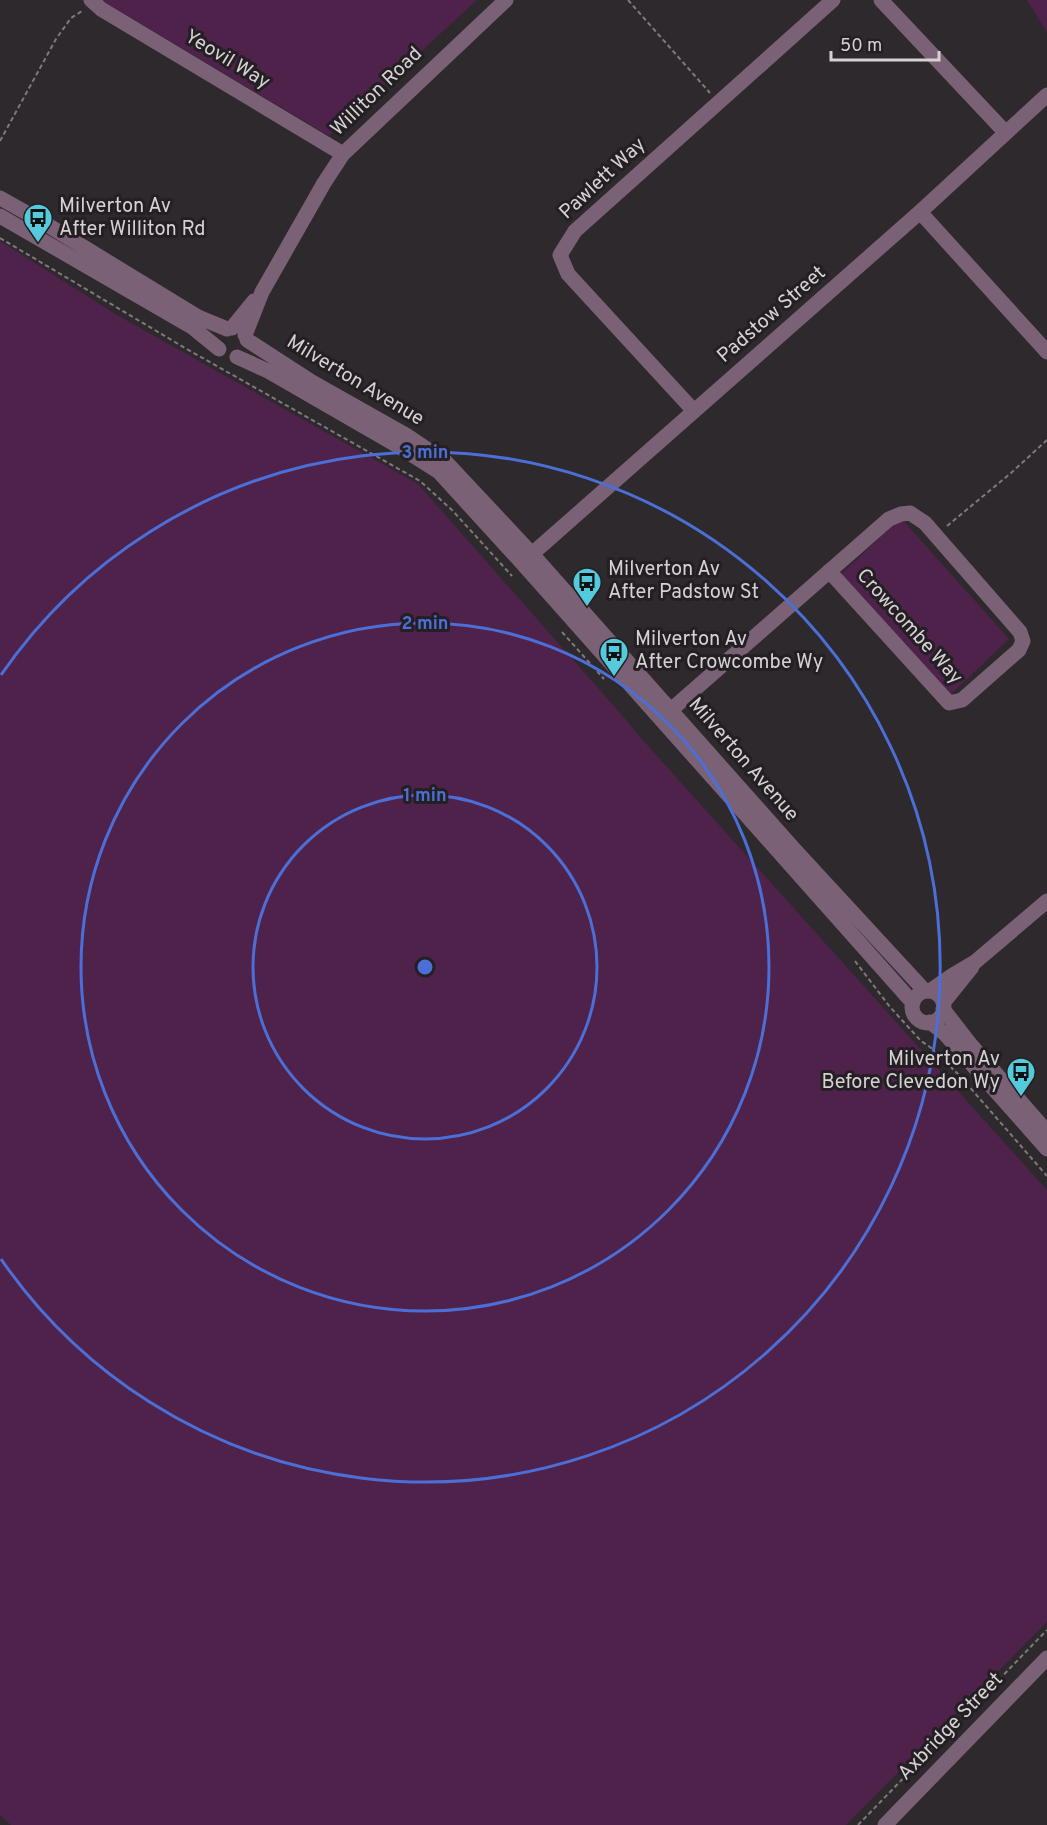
<svg xmlns="http://www.w3.org/2000/svg" width="1047" height="1825" viewBox="0 0 1047 1825" font-family="Overpass,sans-serif">
	<rect width="100%" height="100%" fill="#2e292d"/>
	<path fill="#4f224b" d="M 101,0 L 477,0 L 329,136 Z
		M 1027,0 L 1047,0 L 1047,32 Z
		M 0,241 L 117,315 L 418,484 L 627,721 L 640,737 L 1047,1190 L 1047,1622 L 846,1825 L 11,1825 L 0,1815 Z
		M 901,518 L 1009,639 L 948,697 L 837,578 Z"/>
	<g fill="none" stroke-linecap="round" stroke-linejoin="round">
		<path stroke="#7e797d" stroke-width="2" stroke-dasharray="4.5 3" stroke-linecap="butt" d="M 628,0 L 710,93
			M 0,141 L 56,39 L 71,18 L 82,11
			M 0,238 L 185,348 L 420,481 L 452,510 L 512,576
			M 947,526 L 1011,473 L 1047,440
			M 562,632 L 604,679
			M 855,961 L 890,1007 L 921,1041 L 930,1047 L 960,1076 L 1047,1176
			M 858,1825 L 1047,1630"/>
		<path stroke="#7a6176" stroke-width="15" d="M 91,0 L 101,9 L 343,154
			M 881,0 L 1005,132
			M 0,198 L 41,221 L 198,317 L 227,329
			M 920,212 L 1047,352
			M 0,216 L 192,327 L 219,349
			M 232,328 L 254,301
			M 245,335 L 262,292 L 324,183 L 343,154 L 506,0
			M 247,340 L 312,382 L 406,435 L 446,462 L 532,554 L 793,848 L 925,991
			M 237,357 L 268,371 L 398,446 L 439,472 L 522,563 L 913,1003
			M 694,411 L 568,274 L 560,255 L 575,231 L 833,0
			M 524,561 L 920,212 L 1047,95
			M 665,715 L 671,710 L 889,519 L 901,514 L 910,513 L 925,523 L 1020,632 L 1023,641 L 1019,650 L 962,700 L 949,703 L 829,571
			M 930,991 L 953,975 L 975,962 L 1047,901
			M912 1007a16 16 0 1 1 32 0a16 16 0 1 1-32 0Z
			M 943,1003 L 972,967
			M 943,1009 L 971,1045 L 1047,1132
			M 930,1022 L 945,1034 L 1047,1149
			M 885,1825 L 1047,1658"/>
	</g>
	<g fill="none" stroke="#4b6fd7" stroke-width="3">
		<circle cx="425" cy="967" r="172"/>
		<circle cx="425" cy="967" r="344"/>
		<path d="M1 675A515 515 0 1 1 1 1259"/>
	</g>
	<defs>
		<g id="bus-pin" transform="scale(1.5)"><path d="M0 17L-7.5 6A9.5 9.5 0 1 1 7.5 6Z" fill="#53cbdc" stroke="#241f23"/><path d="M-5-6H5V4H4V6H2V4H-2V6H-4V4H-5ZM-3.5-4V0h7V-4ZM-3.5 1.2v1.5H-2V1.2ZM2 1.2v1.5H3.5V1.2Z" fill="#111"/></g>
	</defs>
	<g fill-rule="evenodd">
		<use href="#bus-pin" x="38" y="218"/>
		<use href="#bus-pin" x="587" y="582"/>
		<use href="#bus-pin" x="614" y="652"/>
		<use href="#bus-pin" x="1021" y="1072"/>
	</g>
	<g text-anchor="middle" dominant-baseline="central" stroke-width="6" stroke-linejoin="round" paint-order="stroke">
		<g font-size="20" fill="#d5d1d4" stroke="#241f23">
			<text transform="translate(227 60) rotate(31)">Yeovil Way</text>
			<text transform="translate(377 92) rotate(-44)">Williton Road</text>
			<text transform="translate(603 179) rotate(-43)">Pawlett Way</text>
			<text transform="translate(772 315) rotate(-41)">Padstow Street</text>
			<text transform="translate(355 381) rotate(31)">Milverton Avenue</text>
			<text transform="translate(909 627) rotate(48)">Crowcombe Way</text>
			<text transform="translate(743 760) rotate(49)">Milverton Avenue</text>
			<text transform="translate(951 1727) rotate(-46)">Axbridge Street</text>
		</g>
		<g font-size="20" fill="#d5d1d4" stroke="#241f23" text-anchor="start">
			<text x="59" y="207">Milverton Av<tspan x="59" dy="23">After Williton Rd</tspan></text>
			<text x="608" y="570">Milverton Av<tspan x="608" dy="23">After Padstow St</tspan></text>
			<text x="635" y="640">Milverton Av<tspan x="635" dy="23">After Crowcombe Wy</tspan></text>
			<text x="1000" y="1060" text-anchor="end">Milverton Av<tspan x="1000" dy="23">Before Clevedon Wy</tspan></text>
		</g>
	</g>
	<circle cx="425" cy="967" r="9" fill="#4b6fd7" stroke="#241f23" stroke-width="3"/>
	<g font-size="18" text-anchor="middle" font-weight="bold" fill="#4b6fd7" stroke="#241f23" stroke-width="6" stroke-linejoin="round" paint-order="stroke">
		<text x="425" y="458">3 min</text>
		<text x="425" y="629">2 min</text>
		<text x="425" y="801">1 min</text>
	</g>
	<path d="M831 51v9h108v-9" fill="none" stroke="#d5d1d4" stroke-width="3"/>
	<text x="840" y="51" font-size="18" fill="#d5d1d4" stroke="#241f23" stroke-width="4.5" paint-order="stroke">50 m</text>
</svg>
